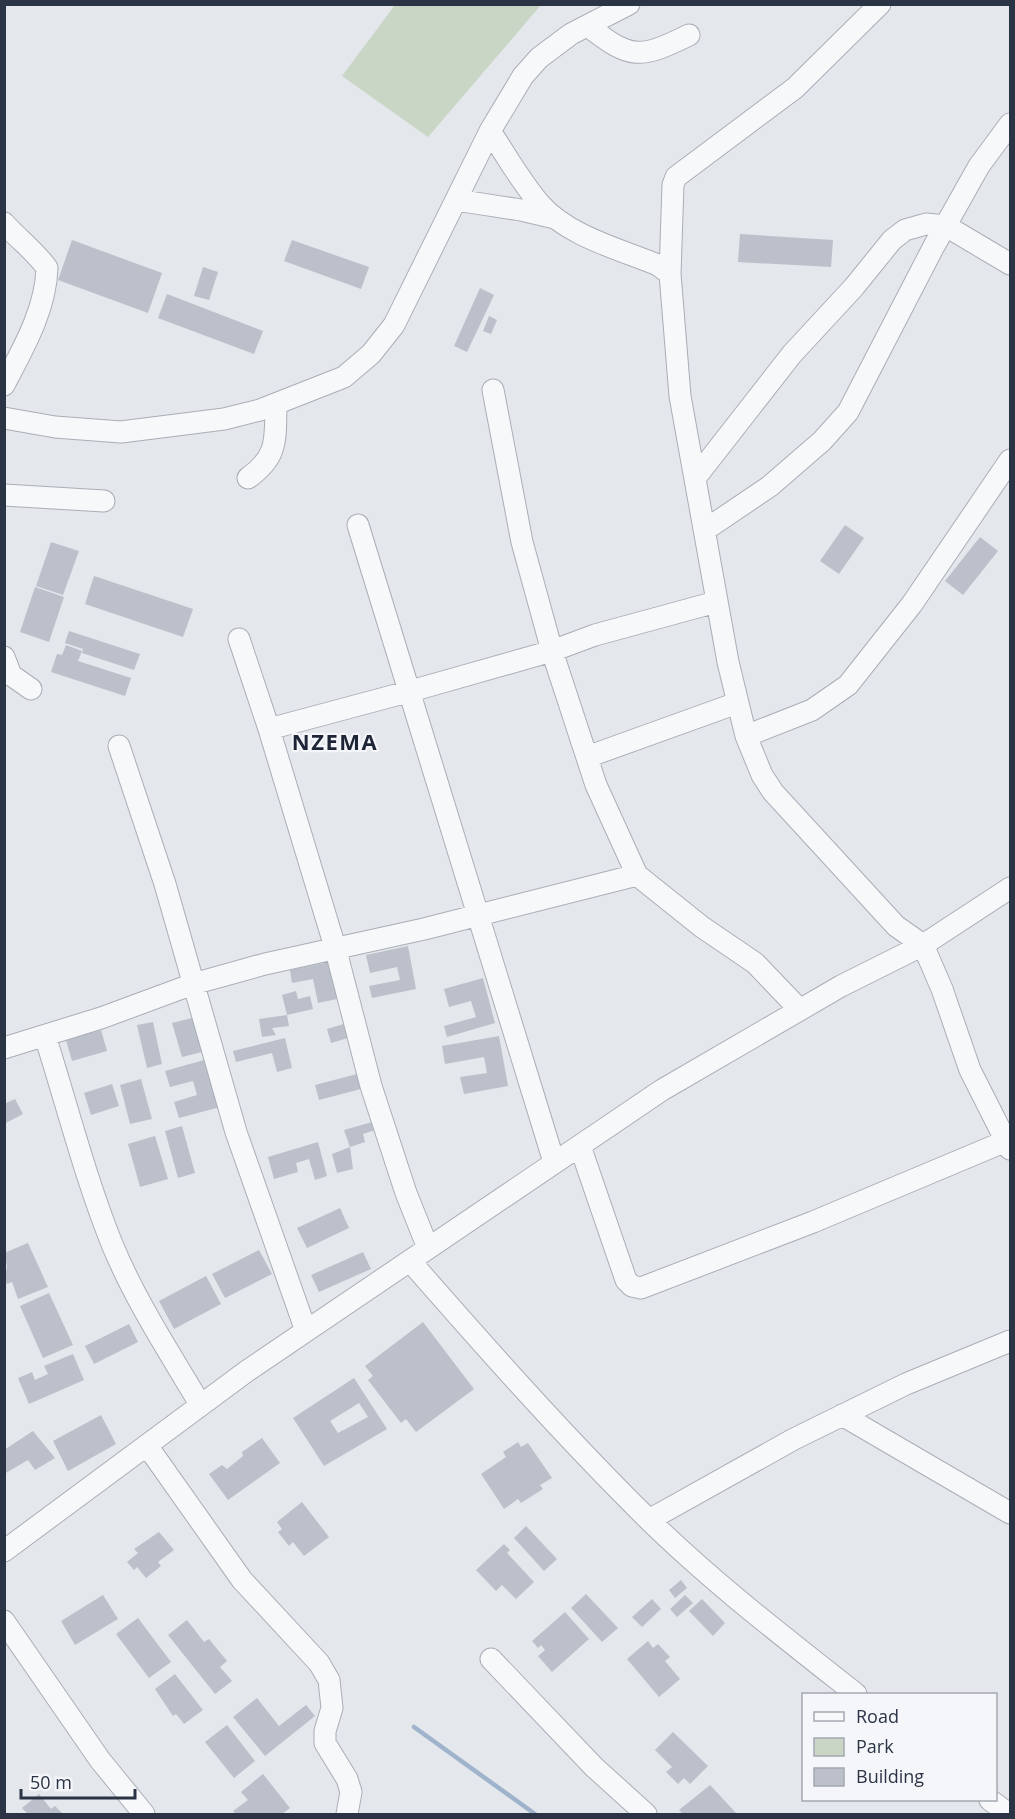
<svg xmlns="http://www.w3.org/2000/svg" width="1015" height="1819" viewBox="0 0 1015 1819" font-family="'Open Sans',sans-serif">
	<rect width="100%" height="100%" fill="#e4e7ec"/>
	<path fill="#c9d6c5" d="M 395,5 L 395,4 L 541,5 L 428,137 L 342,76 Z"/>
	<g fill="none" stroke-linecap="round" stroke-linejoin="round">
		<path stroke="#9fb4cc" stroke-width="4.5" d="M 414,1727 L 535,1814"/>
	</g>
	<path fill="#bbc0ca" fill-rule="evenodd" d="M 740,234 L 833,240 L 831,267 L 738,262 Z
		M 72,240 L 162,273 L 148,313 L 58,280 Z
		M 292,240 L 369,267 L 361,289 L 284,261 Z
		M 203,267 L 218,272 L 209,300 L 194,296 Z
		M 480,288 L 494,295 L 467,352 L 454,346 Z
		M 167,294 L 263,331 L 254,354 L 158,318 Z
		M 489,316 L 497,320 L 491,334 L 483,331 Z
		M 845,525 L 864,538 L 839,574 L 820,561 Z
		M 980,537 L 998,551 L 963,595 L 945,581 Z
		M 51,542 L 79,551 L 63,595 L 36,586 Z
		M 94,576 L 193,609 L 183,637 L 85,604 Z
		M 35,587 L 64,597 L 49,642 L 20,632 Z
		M 69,631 L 140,654 L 134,670 L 82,653 L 83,649 L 65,643 Z
		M 66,645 L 82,651 L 78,661 L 131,678 L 125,696 L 51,672 L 57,654 L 62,655 Z
		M 408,946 L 416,989 L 372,998 L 369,986 L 400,980 L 397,967 L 370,973 L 366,955 Z
		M 329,962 L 337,999 L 318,1003 L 313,979 L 292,983 L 290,970 Z
		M 483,978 L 495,1023 L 447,1037 L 444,1026 L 476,1017 L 471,1001 L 449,1007 L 444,989 Z
		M 296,991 L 298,999 L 310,996 L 313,1009 L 287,1015 L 282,995 Z
		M 287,1015 L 289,1026 L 272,1028 L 276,1035 L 262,1037 L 259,1019 Z
		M 196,1017 L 206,1051 L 182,1057 L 172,1023 Z
		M 153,1022 L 162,1064 L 147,1068 L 137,1025 Z
		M 344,1024 L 348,1038 L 331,1043 L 327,1029 Z
		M 101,1030 L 107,1051 L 72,1061 L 66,1040 Z
		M 499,1036 L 508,1086 L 464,1094 L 460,1077 L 487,1073 L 484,1057 L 445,1064 L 442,1046 Z
		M 285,1038 L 292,1068 L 277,1072 L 272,1053 L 236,1062 L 233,1051 Z
		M 211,1058 L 224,1106 L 179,1118 L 174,1102 L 197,1095 L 193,1081 L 170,1087 L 165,1071 Z
		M 357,1074 L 361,1089 L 319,1100 L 315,1085 Z
		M 141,1079 L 152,1119 L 130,1124 L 120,1085 Z
		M 112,1084 L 119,1106 L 91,1115 L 84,1093 Z
		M 15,1099 L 23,1114 L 4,1124 L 4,1104 Z
		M 372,1122 L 375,1130 L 363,1134 L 365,1142 L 350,1147 L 344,1130 Z
		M 182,1126 L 195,1173 L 178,1178 L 165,1131 Z
		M 155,1136 L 168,1179 L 140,1187 L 128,1144 Z
		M 318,1142 L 327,1176 L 315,1180 L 309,1159 L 296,1163 L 298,1172 L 274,1179 L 268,1157 Z
		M 350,1147 L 353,1169 L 337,1173 L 332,1154 Z
		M 340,1208 L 349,1228 L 307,1248 L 297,1228 Z
		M 28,1243 L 48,1287 L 18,1299 L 12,1282 L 7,1284 L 5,1278 L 7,1266 L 4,1253 Z
		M 259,1250 L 272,1274 L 225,1298 L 212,1274 Z
		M 363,1252 L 371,1269 L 319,1292 L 311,1275 Z
		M 206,1276 L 221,1304 L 174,1329 L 159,1301 Z
		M 49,1293 L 73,1345 L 43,1358 L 20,1306 Z
		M 423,1322 L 474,1389 L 416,1432 L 406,1419 L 401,1423 L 368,1380 L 373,1376 L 365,1366 Z
		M 129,1324 L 138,1342 L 94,1364 L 85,1346 Z
		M 73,1354 L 84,1380 L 29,1404 L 18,1378 L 32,1372 L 35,1380 L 48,1374 L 44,1366 Z
		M 354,1378 L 387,1429 L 324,1466 L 293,1418 ZM 359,1403 L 368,1417 L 338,1433 L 330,1421 Z
		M 101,1415 L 116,1444 L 68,1471 L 53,1441 Z
		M 33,1431 L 55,1458 L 35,1470 L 28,1460 L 4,1474 L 4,1450 Z
		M 262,1438 L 280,1463 L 228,1500 L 209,1474 L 222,1465 L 227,1469 L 243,1456 L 242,1452 Z
		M 518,1442 L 521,1447 L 528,1443 L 552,1478 L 540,1485 L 543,1489 L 521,1503 L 518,1499 L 504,1509 L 481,1474 L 506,1457 L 503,1452 Z
		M 302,1502 L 329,1537 L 304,1556 L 293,1542 L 289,1546 L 278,1532 L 282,1529 L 277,1522 Z
		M 526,1526 L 557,1559 L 544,1571 L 514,1538 Z
		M 159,1532 L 174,1550 L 158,1562 L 161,1566 L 146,1578 L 137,1567 L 134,1570 L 127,1562 L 138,1553 L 134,1549 Z
		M 504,1544 L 510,1550 L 507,1553 L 534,1582 L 516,1599 L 502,1585 L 496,1591 L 476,1570 Z
		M 681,1580 L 687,1588 L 675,1598 L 669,1590 Z
		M 586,1594 L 618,1628 L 602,1642 L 571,1608 Z
		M 103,1595 L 118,1619 L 75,1645 L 61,1621 Z
		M 685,1595 L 693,1603 L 677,1617 L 670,1609 Z
		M 652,1599 L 661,1609 L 642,1627 L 632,1617 Z
		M 702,1599 L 725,1623 L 713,1636 L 689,1611 Z
		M 565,1612 L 589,1639 L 552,1672 L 538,1656 L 545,1650 L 541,1645 L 538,1648 L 532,1641 Z
		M 138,1618 L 171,1662 L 149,1678 L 116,1634 Z
		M 187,1620 L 204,1642 L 209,1639 L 227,1661 L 220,1667 L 232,1681 L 215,1694 L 168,1635 Z
		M 648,1641 L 653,1648 L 658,1644 L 670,1657 L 665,1661 L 680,1679 L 659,1697 L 627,1659 Z
		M 175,1674 L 203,1710 L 184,1724 L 176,1714 L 173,1716 L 155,1689 Z
		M 257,1698 L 279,1726 L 306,1705 L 315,1716 L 265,1756 L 233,1717 Z
		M 227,1725 L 255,1761 L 234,1778 L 205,1742 Z
		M 673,1732 L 708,1766 L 690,1784 L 684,1778 L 678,1784 L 666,1772 L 672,1767 L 655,1750 Z
		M 263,1774 L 290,1808 L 282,1814 L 236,1814 L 233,1811 L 248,1800 L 241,1792 Z
		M 710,1785 L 737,1814 L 683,1814 L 679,1810 Z
		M 39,1794 L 51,1809 L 55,1806 L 63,1814 L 28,1814 L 22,1808 Z"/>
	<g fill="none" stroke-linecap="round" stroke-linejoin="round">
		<g stroke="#a9aeb7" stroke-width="23">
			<path id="minor" d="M 588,26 C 631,60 640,59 689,35
				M 490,131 C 506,155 521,182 540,204 C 568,236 619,249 658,265 L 670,274 L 680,396 L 728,662 L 746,736 L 762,775 L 773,792 L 896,926 L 923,945 L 942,989 L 970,1070 L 1010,1149
				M 456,200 L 521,210 L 555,218
				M 4,223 C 18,239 35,251 47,268 C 46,309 23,349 4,385
				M 670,274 L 673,185 L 676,177 L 795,88 L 880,4
				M 493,390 L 522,542 L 552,651 L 596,785 L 637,875 L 702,927 L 755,963 L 799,1009
				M 4,418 L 55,427 L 121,432 L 224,419 L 260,410 L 344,377 L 371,354 L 394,325 L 490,131 L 523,76 L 539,58 L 571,34 L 629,4
				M 696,477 L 792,354 L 854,287 L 892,240 L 905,230 L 926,224 L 946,226 L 1010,264
				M 248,478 C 279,456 275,439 276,404
				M 4,495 L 104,501
				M 358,525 L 554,1162
				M 705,530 L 770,486 L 822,441 L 848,412 L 934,246 L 979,166 L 1010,124
				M 239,639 L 269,729 L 335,947 L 371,1086 L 406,1193 L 428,1248
				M 4,657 L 11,675 L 31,689
				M 269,729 L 411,691 L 552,651 L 595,635 L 716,602
				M 746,736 L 812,710 L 848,685 L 912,604 L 1010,460
				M 119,746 L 165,884 L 236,1132 L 306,1331
				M 587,757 L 737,703
				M 45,1036 C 67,1105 85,1177 112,1244 C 135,1300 169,1352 200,1404
				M 4,1048 L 101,1018 L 193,984 L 265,964 L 424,929 L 637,875
				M 580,1146 L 626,1280 L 632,1286 L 641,1288 L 813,1222 L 1006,1141
				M 410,1261 C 487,1349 564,1436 647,1518 C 712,1582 785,1638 856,1694
				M 842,1415 L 1010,1513
				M 148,1447 L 242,1580 L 319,1663 L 329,1680 L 332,1708 L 325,1731 L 325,1743 L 347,1779 L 351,1792 L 347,1814
				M 649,1520 L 794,1439 L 906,1384 L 1010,1341
				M 4,1551 L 247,1371 L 662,1090 L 841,986 L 923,945 L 1010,888
				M 4,1621 L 100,1760 L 144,1814
				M 491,1659 L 594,1767 L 646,1814
				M 990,1800 L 1009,1814"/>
		</g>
		<use href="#minor" stroke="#f7f8fa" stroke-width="21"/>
	</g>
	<g text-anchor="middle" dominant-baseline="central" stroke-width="4.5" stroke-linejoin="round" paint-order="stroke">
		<g font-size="22" font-weight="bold" letter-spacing="1.5" fill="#1d2536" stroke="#f4f6f9">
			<text x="335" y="741">NZEMA</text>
		</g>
	</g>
	<rect width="1015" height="1819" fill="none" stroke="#2b3445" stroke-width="12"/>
	<rect x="802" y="1693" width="195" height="108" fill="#f4f6f9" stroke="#a4a8b1" stroke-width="1.5"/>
	<rect x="814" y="1712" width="30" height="9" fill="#f7f8fa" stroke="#a4a8b1" stroke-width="1.5"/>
	<text x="856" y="1723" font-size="18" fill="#2b3445">Road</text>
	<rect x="814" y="1738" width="30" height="18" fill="#c9d6c5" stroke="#a4a8b1" stroke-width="1.5"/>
	<text x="856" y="1753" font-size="18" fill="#2b3445">Park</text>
	<rect x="814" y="1768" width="30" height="18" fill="#bbc0ca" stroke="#a4a8b1" stroke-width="1.5"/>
	<text x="856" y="1783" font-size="18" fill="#2b3445">Building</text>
	<path d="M21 1789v9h114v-9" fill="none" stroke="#2b3445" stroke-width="3"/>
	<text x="30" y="1789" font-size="18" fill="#2b3445" stroke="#f4f6f9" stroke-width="4.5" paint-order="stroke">50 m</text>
</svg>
